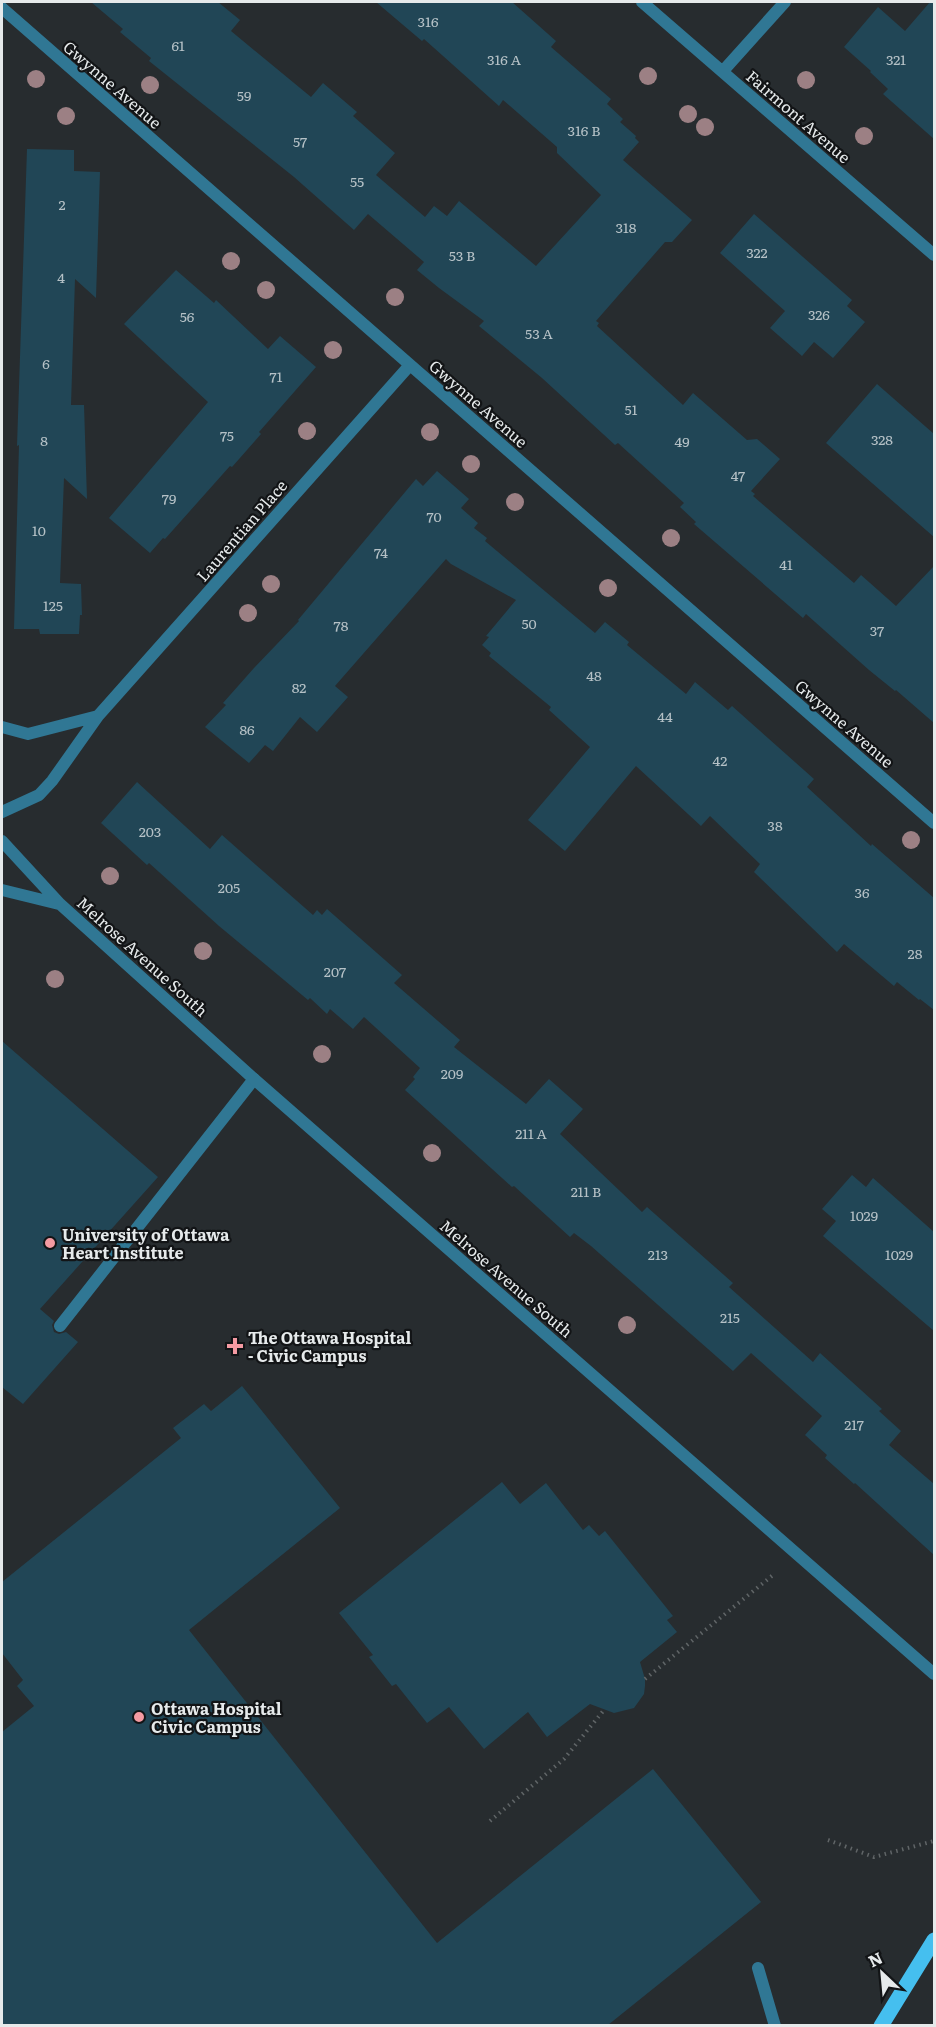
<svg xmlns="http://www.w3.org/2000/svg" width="936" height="2027" viewBox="0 0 936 2027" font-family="Literata,serif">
	<rect width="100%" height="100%" fill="#272c2f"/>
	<path fill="#214656" d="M 91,2 L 218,2 L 240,20 L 231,31 L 311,97 L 323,83 L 357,112 L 353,116 L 395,153 L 376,175 L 425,217 L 434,206 L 447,216 L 459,201 L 536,266 L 601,195 L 557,153 L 557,147 L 503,100 L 499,106 L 424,39 L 422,41 L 376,2 L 512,2 L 556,41 L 551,47 L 611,99 L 607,104 L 623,119 L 620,122 L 636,136 L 635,138 L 639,142 L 623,160 L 692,220 L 672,242 L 665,242 L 596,321 L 599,323 L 597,326 L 683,405 L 693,393 L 747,440 L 757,439 L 780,459 L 751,491 L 755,494 L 753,496 L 854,583 L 861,575 L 896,606 L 934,566 L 934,723 L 896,690 L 895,691 L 869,670 L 806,614 L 803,618 L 694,524 L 696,522 L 680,507 L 684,503 L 618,443 L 615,445 L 542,378 L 479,326 L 484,321 L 439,288 L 417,270 L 424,262 L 368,214 L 354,230 L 294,177 L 149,61 L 151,58 L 120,32 L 123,29 Z
		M 930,2 L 934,2 L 934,139 L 883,94 L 888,89 L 870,72 L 871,71 L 844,47 L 878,7 L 905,31 Z
		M 27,149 L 74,150 L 74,171 L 100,172 L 96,298 L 75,279 L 71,405 L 84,405 L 87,499 L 64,478 L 60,583 L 81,584 L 82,615 L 80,615 L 79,634 L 40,634 L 39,629 L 14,629 L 19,445 L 17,446 Z
		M 754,214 L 852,300 L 847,306 L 865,322 L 833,358 L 814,342 L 802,356 L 770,328 L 785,311 L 720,253 Z
		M 176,270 L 214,303 L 216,300 L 268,349 L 280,336 L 316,367 L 259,432 L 261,434 L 232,467 L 230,466 L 165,539 L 163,538 L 150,553 L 109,518 L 208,402 L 124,324 Z
		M 877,384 L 934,434 L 934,537 L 826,443 Z
		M 437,471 L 469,499 L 461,508 L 478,523 L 474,528 L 487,538 L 485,541 L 595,633 L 605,622 L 629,642 L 627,645 L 686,694 L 695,682 L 728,710 L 732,706 L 814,779 L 807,787 L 871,846 L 872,844 L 934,898 L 934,1010 L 920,999 L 919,1000 L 897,982 L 894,986 L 844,944 L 837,952 L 754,872 L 760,864 L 710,816 L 701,826 L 636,766 L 565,851 L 528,820 L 590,747 L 549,710 L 551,707 L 489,656 L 491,653 L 482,645 L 489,637 L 486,636 L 516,600 L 451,564 L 446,559 L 335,686 L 348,697 L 317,732 L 300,717 L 273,751 L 265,745 L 249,763 L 205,727 L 226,705 L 223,703 L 254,668 L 299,621 L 298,620 L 416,479 L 423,486 Z
		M 137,782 L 210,849 L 222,835 L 313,915 L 317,910 L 322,915 L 327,909 L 402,975 L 394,983 L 460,1040 L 454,1047 L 526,1104 L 549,1079 L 583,1109 L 560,1134 L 642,1212 L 647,1207 L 733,1283 L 729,1287 L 813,1362 L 820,1353 L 882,1409 L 879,1411 L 901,1431 L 889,1445 L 934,1484 L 934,1555 L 855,1483 L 854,1484 L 825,1458 L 827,1455 L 805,1435 L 822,1416 L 751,1353 L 733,1371 L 591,1246 L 574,1233 L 570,1237 L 514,1186 L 512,1187 L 405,1090 L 415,1079 L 413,1077 L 420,1068 L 364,1017 L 353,1029 L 330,1009 L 327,1014 L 310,998 L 308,1000 L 219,926 L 149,863 L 147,865 L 101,823 Z
		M 2,1041 L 158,1177 L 40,1309 L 54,1321 L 52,1325 L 54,1332 L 59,1334 L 66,1332 L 78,1342 L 23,1404 L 2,1387 Z
		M 852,1175 L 866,1187 L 873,1178 L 934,1232 L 934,1331 L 823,1236 L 836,1221 L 822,1209 Z
		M 242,1386 L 340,1508 L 189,1630 L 437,1943 L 653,1769 L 761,1902 L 608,2025 L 2,2025 L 2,1732 L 34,1706 L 17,1686 L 23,1680 L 2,1653 L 2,1582 L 181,1438 L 173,1428 L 204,1404 L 211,1411 Z
		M 502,1482 L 520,1504 L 546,1483 L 583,1530 L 589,1525 L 599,1536 L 605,1531 L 673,1616 L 667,1620 L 677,1632 L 640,1662 L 645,1679 L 645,1686 L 644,1694 L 634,1708 L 614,1713 L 590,1704 L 547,1737 L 528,1712 L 484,1749 L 449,1707 L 427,1723 L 396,1684 L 392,1686 L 369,1657 L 373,1655 L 339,1613 Z"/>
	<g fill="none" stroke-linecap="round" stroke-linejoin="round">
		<path stroke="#606567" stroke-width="4" stroke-dasharray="1.5 4.5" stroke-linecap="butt" d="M 645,1679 L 773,1575
			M 490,1821 L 564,1759 L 604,1710
			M 828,1840 L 874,1857 L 934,1841"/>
		<path stroke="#307794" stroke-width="12" d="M 60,1326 L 254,1079
			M 758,1968 L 775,2026"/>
		<path stroke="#307794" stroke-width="12" d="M 642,2 L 934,255
			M 2,8 L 934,823
			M 723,71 L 785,2
			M 2,727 L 28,734 L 98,716
			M 2,812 L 39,795 L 52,781 L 98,716 L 410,365
			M 2,841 L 60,904 L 254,1079 L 934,1674
			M 2,890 L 59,904"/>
		<path stroke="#45bfef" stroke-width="15" d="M 881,2026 L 934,1940"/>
	</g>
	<g fill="#9c8084">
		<circle cx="648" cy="76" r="9"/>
		<circle cx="36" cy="79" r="9"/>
		<circle cx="806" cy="80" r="9"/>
		<circle cx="150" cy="85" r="9"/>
		<circle cx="688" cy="114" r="9"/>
		<circle cx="66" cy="116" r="9"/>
		<circle cx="705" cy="127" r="9"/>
		<circle cx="864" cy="136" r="9"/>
		<circle cx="231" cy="261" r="9"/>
		<circle cx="266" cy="290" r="9"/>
		<circle cx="395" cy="297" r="9"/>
		<circle cx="333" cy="350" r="9"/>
		<circle cx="307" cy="431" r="9"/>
		<circle cx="430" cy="432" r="9"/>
		<circle cx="471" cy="464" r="9"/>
		<circle cx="515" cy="502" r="9"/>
		<circle cx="671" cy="538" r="9"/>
		<circle cx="271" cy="584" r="9"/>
		<circle cx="608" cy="588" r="9"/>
		<circle cx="248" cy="613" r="9"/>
		<circle cx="911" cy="840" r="9"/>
		<circle cx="110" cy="876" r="9"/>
		<circle cx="203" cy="951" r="9"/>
		<circle cx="55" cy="979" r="9"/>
		<circle cx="322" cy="1054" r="9"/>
		<circle cx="432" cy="1153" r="9"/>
		<circle cx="627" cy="1325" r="9"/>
	</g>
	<g fill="#f49aa2" stroke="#121416" stroke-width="2">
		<circle cx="50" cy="1243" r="6"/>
		<path d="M232 1337h6v6h6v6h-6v6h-6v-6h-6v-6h6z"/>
		<circle cx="139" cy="1717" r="6"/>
	</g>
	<g text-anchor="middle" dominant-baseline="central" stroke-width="4.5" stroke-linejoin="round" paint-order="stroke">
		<g font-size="14" fill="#b5c1c6">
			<text x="428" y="21">316</text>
			<text x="178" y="45">61</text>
			<text x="504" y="59">316 A</text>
			<text x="896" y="59">321</text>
			<text x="244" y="95">59</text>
			<text x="584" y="130">316 B</text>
			<text x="300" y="141">57</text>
			<text x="357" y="181">55</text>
			<text x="62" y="204">2</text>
			<text x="626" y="227">318</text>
			<text x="757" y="252">322</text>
			<text x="462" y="255">53 B</text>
			<text x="61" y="277">4</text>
			<text x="819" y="314">326</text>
			<text x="187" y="316">56</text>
			<text x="539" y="333">53 A</text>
			<text x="46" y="363">6</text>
			<text x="276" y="376">71</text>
			<text x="631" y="409">51</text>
			<text x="227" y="435">75</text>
			<text x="882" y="439">328</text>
			<text x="44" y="440">8</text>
			<text x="682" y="441">49</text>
			<text x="738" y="475">47</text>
			<text x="169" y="498">79</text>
			<text x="434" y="516">70</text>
			<text x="39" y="530">10</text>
			<text x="381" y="552">74</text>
			<text x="786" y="564">41</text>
			<text x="53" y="605">125</text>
			<text x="529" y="623">50</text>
			<text x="341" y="625">78</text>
			<text x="877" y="630">37</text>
			<text x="594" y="675">48</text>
			<text x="299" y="687">82</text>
			<text x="665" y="716">44</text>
			<text x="247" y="729">86</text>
			<text x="720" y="760">42</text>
			<text x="775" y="825">38</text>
			<text x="150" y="831">203</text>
			<text x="229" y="887">205</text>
			<text x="862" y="892">36</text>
			<text x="915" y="953">28</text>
			<text x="335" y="971">207</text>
			<text x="452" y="1073">209</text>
			<text x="531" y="1133">211 A</text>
			<text x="586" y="1191">211 B</text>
			<text x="864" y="1215">1029</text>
			<text x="658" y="1254">213</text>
			<text x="899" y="1254">1029</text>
			<text x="730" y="1317">215</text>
			<text x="854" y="1424">217</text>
		</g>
		<g font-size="16" fill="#e6eaeb" stroke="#121416">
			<text transform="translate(113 84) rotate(41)">Gwynne Avenue</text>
			<text transform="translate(799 116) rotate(41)">Fairmont Avenue</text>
			<text transform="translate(479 403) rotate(41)">Gwynne Avenue</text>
			<text transform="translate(241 530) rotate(-49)">Laurentian Place</text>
			<text transform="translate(845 723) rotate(41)">Gwynne Avenue</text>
			<text transform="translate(143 956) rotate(42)">Melrose Avenue South</text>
			<text transform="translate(507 1278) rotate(41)">Melrose Avenue South</text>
		</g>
		<g font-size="16" font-weight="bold" fill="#e6eaeb" stroke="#121416" text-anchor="start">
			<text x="62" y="1234">University of Ottawa<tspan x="62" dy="18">Heart Institute</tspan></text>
			<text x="248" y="1337">The Ottawa Hospital<tspan x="248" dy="18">- Civic Campus</tspan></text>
			<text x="151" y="1708">Ottawa Hospital<tspan x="151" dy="18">Civic Campus</tspan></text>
		</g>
	</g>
	<rect width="936" height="2027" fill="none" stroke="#e6eaeb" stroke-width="6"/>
	<g transform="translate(882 1973) rotate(334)" stroke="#121416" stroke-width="4.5" paint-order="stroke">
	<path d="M0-4.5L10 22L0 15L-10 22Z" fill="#e6eaeb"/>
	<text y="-9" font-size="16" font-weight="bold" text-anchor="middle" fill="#e6eaeb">N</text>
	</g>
</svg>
